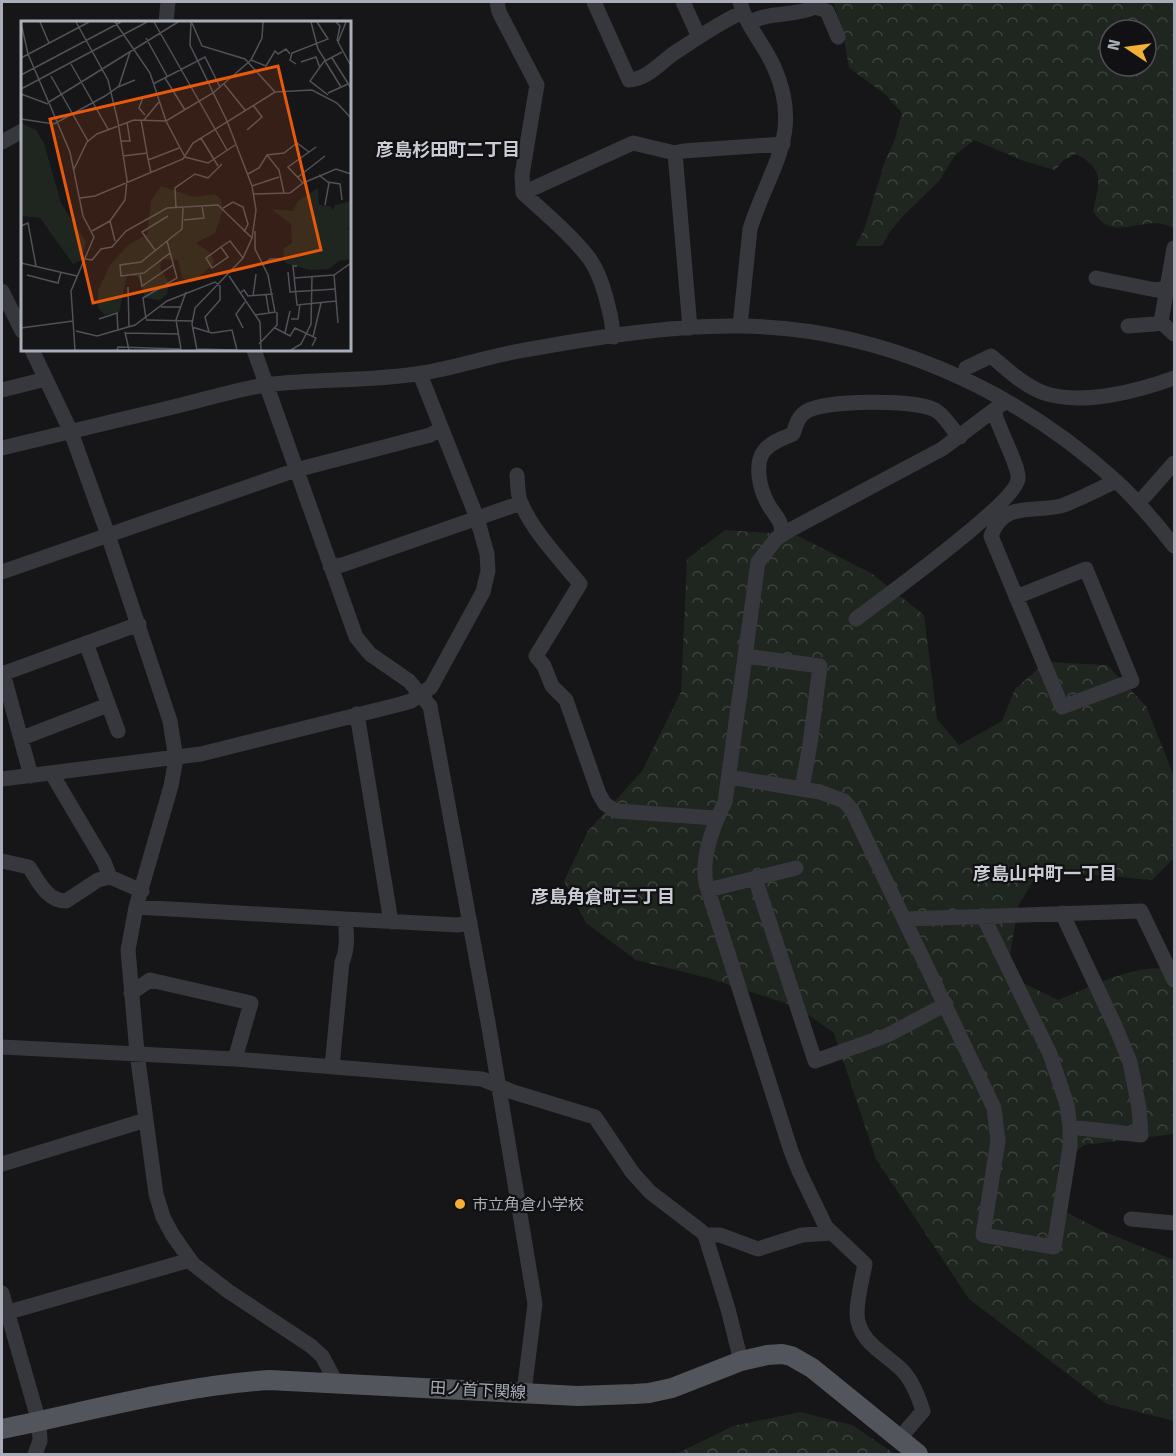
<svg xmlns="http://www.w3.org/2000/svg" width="1176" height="1456" viewBox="0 0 1176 1456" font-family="'Fira Sans','Noto Sans JP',sans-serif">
	<defs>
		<pattern id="forest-crowns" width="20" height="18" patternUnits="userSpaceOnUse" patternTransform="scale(1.5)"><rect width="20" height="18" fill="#1e261f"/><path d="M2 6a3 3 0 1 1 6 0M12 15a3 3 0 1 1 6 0" fill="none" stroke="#3c433d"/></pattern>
	</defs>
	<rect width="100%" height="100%" fill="#161618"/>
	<path fill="url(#forest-crowns)" fill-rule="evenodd" d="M 833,2 L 1174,2 L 1174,228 C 1168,226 1162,223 1155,223 C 1130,224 1109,238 1093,211 C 1099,183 1106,170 1076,154 L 1064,160 L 1055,170 L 1024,161 L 974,140 L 956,154 L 939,181 L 902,217 L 889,233 L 882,246 L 855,246 L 864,230 L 885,161 L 895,139 L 902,113 L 886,95 L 849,68 L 843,32 ZM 1110,30 L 1146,30 L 1146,66 L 1110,66 Z
		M 725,530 L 796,535 L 871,573 L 924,615 L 937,719 L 959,745 L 1002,721 L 1015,689 L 1046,662 L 1107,665 L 1146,706 L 1174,776 L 1174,858 L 1152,880 L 1088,874 L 1036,876 L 1018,906 L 1007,975 L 1058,1000 C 1088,988 1143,959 1174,971 L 1174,1134 L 1084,1145 L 1058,1167 L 1058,1208 L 1105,1232 L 1174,1260 L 1174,1421 L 1107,1404 L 969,1299 L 876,1159 L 834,1033 L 797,1007 L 708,978 L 636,960 L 586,923 L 564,881 L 588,831 L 642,771 L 681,692 L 687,559 Z
		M 800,1412 L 852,1425 L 895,1454 L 676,1454 L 733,1426 Z"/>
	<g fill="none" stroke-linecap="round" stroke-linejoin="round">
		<path stroke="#37383d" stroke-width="15" d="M 497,2 L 499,12 L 537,85 L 522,175 L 523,193 C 546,214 570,234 589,258 C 603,277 611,314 614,337
			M 594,2 L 629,80 C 647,79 659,64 673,54 C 696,39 718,23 743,12
			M 683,2 L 699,37
			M 166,22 L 168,2
			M 749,23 C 769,11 794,17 815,7 L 827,11 L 838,37
			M 2,142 L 22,131
			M 675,153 L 690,328
			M 523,193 L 633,143 L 675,153 L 683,151 L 783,144
			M 1174,248 L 1161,322 L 1174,334
			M 1096,278 L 1156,290 L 1167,288
			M 2,291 L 22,331
			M 740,326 L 750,229 C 769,168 804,134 774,67 C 764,44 746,26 740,2
			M 1128,326 L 1155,324 L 1161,322
			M 32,350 L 71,432 L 108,535 L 170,721 L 176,759 L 171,786 L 136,907 L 128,950 L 137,1053 L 156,1194 L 163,1217 L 172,1234 L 193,1264 L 228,1291 L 311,1346 L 322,1356 L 336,1382
			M 254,350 L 356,637 L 370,654 L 409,681 L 430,706 L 488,1022 L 535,1304 L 524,1392
			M 966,368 L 991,356 C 1007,369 1024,386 1044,393 C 1082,406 1138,391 1174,378
			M 2,390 L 46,379
			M 2,448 C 59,434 116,421 173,407 C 203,400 234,390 265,385 C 317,378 371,382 422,373 C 453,368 483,358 514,352 C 585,339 668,325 739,326 C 878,327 1014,388 1116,481 C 1138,501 1156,523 1174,546
			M 517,475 C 518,484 517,495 521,503 C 534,533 560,559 580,584 L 536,656 L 544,666 L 552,686 L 566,700 L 599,794 L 605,804 L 616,811 L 716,818
			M 1145,496 L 1174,463
			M 782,535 C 782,518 774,516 767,502 C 760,489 754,464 764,451 C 771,442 783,438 793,434 C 796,425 798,416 807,411 C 826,400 916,399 935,410 C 946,416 951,429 960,437
			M 330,566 L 342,565 L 521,503
			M 2,572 L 296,470 L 430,435 L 441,429
			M 1016,597 L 1086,569 L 1132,681 L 1062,707 L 991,536 C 1004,499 1037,514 1064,505 C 1082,498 1099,489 1116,481
			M 856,619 C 882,599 1016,503 1018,479 C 1020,467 997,427 994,410
			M 86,643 L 118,731
			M 745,656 L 820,666 L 810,744 L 802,789
			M 3,673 L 31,776
			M 2,674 L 139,624
			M 357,714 L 391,922
			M 22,738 L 108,705
			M 52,774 L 104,862 L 110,877 L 142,891
			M 729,777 L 820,792 L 844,801 L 852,810 L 994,1108 L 998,1141 L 983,1235 L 1054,1247 L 1070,1147 L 1070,1127 L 1067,1105 L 1050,1054 L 983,916
			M 2,779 L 201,754 L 401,704 L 411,701 L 431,687 L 483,592 L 488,571 L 487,554 L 477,518 L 420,374
			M 2,861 L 29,867 C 38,881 47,901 66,901 L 98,880 L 110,877
			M 755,878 L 815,1061 L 888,1035 L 946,1004
			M 708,890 L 796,868
			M 136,907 L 345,919 C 347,934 348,949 342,962 L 332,1067
			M 1062,913 L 1116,1028 L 1130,1062 L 1139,1108 L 1141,1135 L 1070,1127
			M 345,919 L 458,925 L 470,922
			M 905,919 L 1141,911 L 1174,980
			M 131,993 L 150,980 L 251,1003 L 235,1059
			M 2,1047 L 235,1059 L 482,1079 L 513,1092 L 595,1117 L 632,1172 L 650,1192 L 701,1231 L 705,1235 L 728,1309 L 741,1361
			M 2,1164 L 146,1120
			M 1131,1219 L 1174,1223
			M 705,1235 L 720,1235 L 758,1249 L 802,1235 L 831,1233
			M 2,1293 L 39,1422 L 40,1441 L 35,1454
			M 2,1314 L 190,1260
			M 899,1439 L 923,1411 C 918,1396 913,1382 902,1370 C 885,1353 858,1342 857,1314 C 857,1298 862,1280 865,1264 L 826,1227 L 799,1171 L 791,1151 L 706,884 C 701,857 713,826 725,802 L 758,562 L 777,538 L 790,530 L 942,449 L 1006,401"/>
		<path stroke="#53555c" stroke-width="20" d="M 2,1429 C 90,1411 179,1386 269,1380 L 578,1396 L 634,1394 L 649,1393 L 672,1388 L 741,1361 L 767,1355 L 782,1354 L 791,1356 L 812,1368 L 918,1454"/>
	</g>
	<circle fill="#f2b134" stroke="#111113" stroke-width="2" cx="460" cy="1204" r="6"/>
	<g text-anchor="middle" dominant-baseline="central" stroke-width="4.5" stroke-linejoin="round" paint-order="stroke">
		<g font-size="16" fill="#a8adb8" stroke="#111113" text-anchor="start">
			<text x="472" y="1204">市立角倉小学校</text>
		</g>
		<g font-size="16" fill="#a8adb8" stroke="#111113">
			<text transform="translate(478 1390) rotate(3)">田ノ首下関線</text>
		</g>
		<g font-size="18" font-weight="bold" fill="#c9ccd4" stroke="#111113">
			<text x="448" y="150">彦島杉田町二丁目</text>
			<text x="1045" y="874">彦島山中町一丁目</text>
			<text x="603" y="897">彦島角倉町三丁目</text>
		</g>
	</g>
	<g transform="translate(21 21)">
		<rect width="330" height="330" fill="#161618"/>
		<path d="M 0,102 L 15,109 L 23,122 L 40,182 L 65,221 L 61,239 L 52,243 L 19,197 L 0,195 ZM 140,165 L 173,176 L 194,173 L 200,178 L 202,189 L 194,212 L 175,222 L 191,233 L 193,242 L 175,259 L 166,260 L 161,257 L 157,239 L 141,238 L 139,247 L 148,262 L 146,273 L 139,279 L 124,277 L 117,256 L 106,254 L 98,292 L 84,294 L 77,287 L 77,269 L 89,244 L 107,224 L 126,213 L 130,179 ZM 297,167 L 298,184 L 309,185 L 312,189 L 314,184 L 330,180 L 330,205 L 325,208 L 330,209 L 330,238 L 318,240 L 308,248 L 289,249 L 264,242 L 262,228 L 271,222 L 270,203 L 250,188 L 272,190 L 277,180 Z" fill="#1e261f"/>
		<path fill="none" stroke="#505258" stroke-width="1.5" d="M 19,1 L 28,22M 55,1 L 87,59 L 97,101 L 106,159 L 104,179 L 89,200 L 94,220M 94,1 L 129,52 L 145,100 L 164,136 L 187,142 L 214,124M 133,1 L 206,129M 170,1 L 169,24 L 206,100 L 231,165 L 235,189 L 231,217 L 222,237 L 174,287 L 171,303 L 176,329M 290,1 L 297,28 L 304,39 L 289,60 L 307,74M 315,1 L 319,5 L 316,20M 325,1 L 317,21 L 330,45M 0,2 L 7,33 L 49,131 L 62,195 L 73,216 L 50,270 L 54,329M 171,2 L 181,25 L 224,38 L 254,71 L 291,69 L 316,82 L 330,97M 125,17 L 146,55M 0,37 L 68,1M 311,37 L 330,67M 230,39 L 245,45 L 254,30 L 257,33 L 265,28 L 269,33M 304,40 L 320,66M 304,40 L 321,31M 280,41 L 295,36 L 299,47M 50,43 L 87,108M 275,43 L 269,39 L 271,32 L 307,18 L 296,1M 0,54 L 100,1M 30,55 L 67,120M 144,57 L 164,89M 132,63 L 184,36 L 199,66M 203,63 L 224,89M 97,66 L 114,59M 0,68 L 126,1M 307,72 L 327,63M 0,73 L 27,83M 122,76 L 118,87 L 124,94M 28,81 L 157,1M 0,98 L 33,103 L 84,75 L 98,65 L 109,31M 123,99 L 138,81M 226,109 L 241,96 L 232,84M 180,117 L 197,145M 100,120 L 109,120 L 106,101M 126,133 L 130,152M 246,134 L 258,149 L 263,172M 102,135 L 126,132 L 120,99M 127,139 L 158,127M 53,148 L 66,121 L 76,113 L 113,99 L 145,100 L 192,72 L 230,39 L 241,17 L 242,1M 227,153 L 238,147 L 246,134 L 263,132 L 276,122 L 288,131M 298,154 L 308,162 L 304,184M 277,156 L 304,135M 307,161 L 319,163 L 321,179M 282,162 L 267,146 L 295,126M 231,165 L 258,156M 233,173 L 269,172 L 282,162 L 315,148 L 330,153M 59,177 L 74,175 L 162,138 L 172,122 L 254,71M 155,187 L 154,167 L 174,153 L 187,157 L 201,143M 202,187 L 212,181 L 222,186 L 227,203 L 223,211M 163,199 L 183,197 L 181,185M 0,205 L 7,202 L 15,245M 71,210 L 89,200M 200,226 L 207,236 L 191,247 L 185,237 L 200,226 L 209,220 L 222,237M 134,229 L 121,211 L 147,195M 149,232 L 123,252 L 100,255 L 99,244 L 120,241 L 161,208 L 162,187M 64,238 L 71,239 L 80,228 L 91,226 L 105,210 L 146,187 L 197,184 L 231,217M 0,242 L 56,255M 242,244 L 249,238 L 261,238M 276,245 L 272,245 L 276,284 L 315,280M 267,251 L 269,271 L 315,268M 6,254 L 37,262 L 40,251M 119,254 L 121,265 L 152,244M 313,254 L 317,302M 208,255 L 239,301 L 240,329M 273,257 L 313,254 L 330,242M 107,266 L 108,306M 219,272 L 223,269 L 227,275 L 252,273M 245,274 L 248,292M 232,275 L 235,253M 140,286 L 159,286M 234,294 L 254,291 L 247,254 L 234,228 L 234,210M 78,298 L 96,292 L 97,310M 125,298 L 122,277 L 156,257 L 146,220M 270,298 L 277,298 L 279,283M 125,299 L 171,300M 171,306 L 191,312 L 211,309 L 216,329M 0,307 L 52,300M 222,307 L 215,293 L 224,281M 254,307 L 269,315 L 274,307 L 295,317 L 291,325M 55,310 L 76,315 L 114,304 L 146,280 L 194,261 L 199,265 L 199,279 L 184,296 L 188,311M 104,311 L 108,329M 104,312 L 157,313M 264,312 L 269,290M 292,316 L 300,282M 238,323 L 256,304 L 256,291M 160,328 L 155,299 L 165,271M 176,328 L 216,329M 96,329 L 97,326 L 160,328M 270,329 L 280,323 L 290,303 L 291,256"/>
		<path fill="#e8590c" fill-opacity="0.15" stroke="#e8590c" stroke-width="3" d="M 257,45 L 300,229 L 72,282 L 29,98 Z"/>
		<rect width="330" height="330" fill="none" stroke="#a8adb8" stroke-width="3"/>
	</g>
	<rect width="1176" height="1456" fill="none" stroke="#a8adb8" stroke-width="6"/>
	<g transform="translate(1128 48) rotate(283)"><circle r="28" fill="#111113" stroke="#4d4f55" stroke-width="1.5"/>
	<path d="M0-4.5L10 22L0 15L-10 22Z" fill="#f2b134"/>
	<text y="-9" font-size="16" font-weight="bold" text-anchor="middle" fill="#a8adb8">N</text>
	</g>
</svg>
